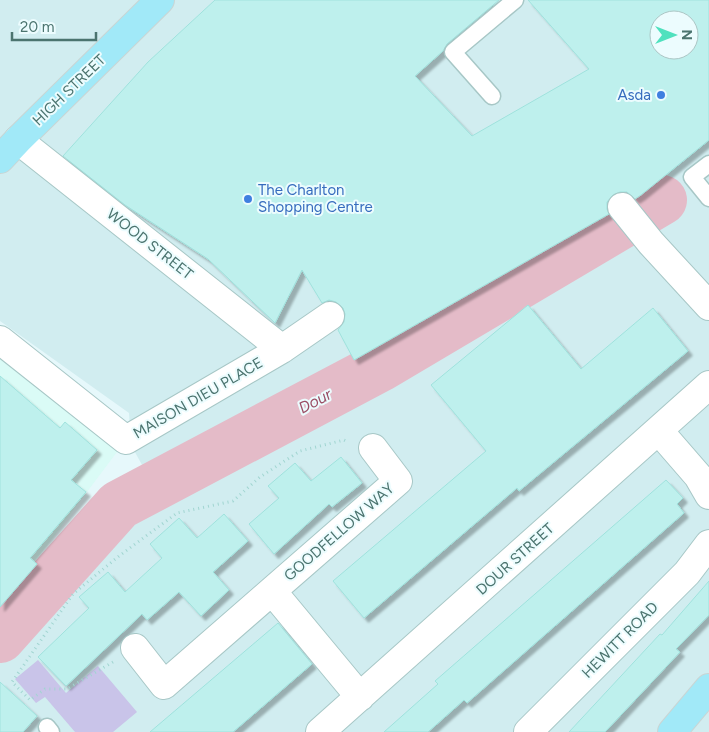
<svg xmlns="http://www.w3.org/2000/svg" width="709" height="732" viewBox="0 0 709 732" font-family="Figtree,sans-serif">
	<defs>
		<filter id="shadow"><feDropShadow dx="4.5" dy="4.5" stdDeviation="1" flood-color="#0004"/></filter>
	</defs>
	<rect width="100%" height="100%" fill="#e6f8fb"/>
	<path fill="#d1edf0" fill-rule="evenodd" d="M 0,0 L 709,0 L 709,732 L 0,732 L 0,652 L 83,558 L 122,523 L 162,501 L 131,445 L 129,413 L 0,321 ZM 659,20 L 689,20 L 689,50 L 659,50 Z"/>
	<path fill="#dafbf6" d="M 0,353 L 123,444 L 0,608 Z"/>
	<path fill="#c9c4e9" d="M 38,660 L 66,693 L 98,666 L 137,712 L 113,732 L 75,732 L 45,697 L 36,703 L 15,679 Z"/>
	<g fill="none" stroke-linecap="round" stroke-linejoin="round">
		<path stroke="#e4bbc8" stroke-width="50" d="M 0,638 L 119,505 L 380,367 L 662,200"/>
	</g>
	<path fill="#bef0ed" stroke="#9fe2dd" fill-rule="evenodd" filter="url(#shadow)" d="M 215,0 L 499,0 L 447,44 L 443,51 L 415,76 L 472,136 L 589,69 L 528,0 L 709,0 L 709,140 L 641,195 L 635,199 L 627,192 L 620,192 L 613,195 L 607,202 L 607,209 L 609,214 L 354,360 L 338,330 L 344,322 L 345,314 L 343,308 L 336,302 L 329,300 L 322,303 L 302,270 L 275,323 L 208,259 L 125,205 L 63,156 L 148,62 ZM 659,20 L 689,20 L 689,50 L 659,50 Z
		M 528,305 L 581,369 L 653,308 L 688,351 L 519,491 L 517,488 L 364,618 L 333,581 L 486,451 L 431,385 Z
		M 0,376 L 60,428 L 65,422 L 97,450 L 71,480 L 86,492 L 30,558 L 37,564 L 0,607 Z
		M 341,457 L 362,483 L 332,507 L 329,504 L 274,554 L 249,524 L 279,498 L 268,486 L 295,463 L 311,481 Z
		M 666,480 L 683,498 L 677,504 L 684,513 L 467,703 L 464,700 L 428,732 L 384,732 L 438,684 L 435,681 Z
		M 224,514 L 248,541 L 213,572 L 229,590 L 201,616 L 179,592 L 147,620 L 142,614 L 66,686 L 38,657 L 89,608 L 79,597 L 108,572 L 125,592 L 162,558 L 150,544 L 179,518 L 197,538 Z
		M 709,581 L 709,615 L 676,649 L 680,652 L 605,732 L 569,732 L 660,634 L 662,635 Z
		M 278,623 L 312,664 L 233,732 L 150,732 Z
		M 0,682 L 37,716 L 23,732 L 0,732 Z"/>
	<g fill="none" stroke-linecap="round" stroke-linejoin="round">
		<g stroke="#a7c7c6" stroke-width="19">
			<path id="service" d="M 492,96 L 453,52 L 515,0
				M 709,164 L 692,177 L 709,198
				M 47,727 L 51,732"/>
		</g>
		<g stroke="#a7c7c6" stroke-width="30">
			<path id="minor" d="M 18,140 L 282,349
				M 622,207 L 651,243 L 709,306
				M 0,340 L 126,440 L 282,349 L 330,316
				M 659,431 L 698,476 L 709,495
				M 272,591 L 360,697
				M 135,648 L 164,685 L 398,481 L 373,448
				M 320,732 L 709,385
				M 528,732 L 687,573 L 709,544"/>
		</g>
		<g stroke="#c9d5d4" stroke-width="30">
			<path id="primary" d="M 0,159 L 18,140 L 160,0
				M 672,732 L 709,688"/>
		</g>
		<path stroke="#a1d5d1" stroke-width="3" stroke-dasharray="1 4" stroke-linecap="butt" d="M 113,662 L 67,689 L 45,689 L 30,700 L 12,682 L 73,594 L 119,556 L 177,513 L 233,501 L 260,477 L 300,451 L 344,440 L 346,441"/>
		<use href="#service" stroke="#fff" stroke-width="16"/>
		<use href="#minor" stroke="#fff" stroke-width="28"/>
		<use href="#primary" stroke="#a1e9f8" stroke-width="28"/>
	</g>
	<g fill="#3f7fe0" stroke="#ecfcfe" stroke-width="2">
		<circle cx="661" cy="95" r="5"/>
		<circle cx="248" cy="199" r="5"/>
	</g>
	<g text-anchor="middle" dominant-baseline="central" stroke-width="4" stroke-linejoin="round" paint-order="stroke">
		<g font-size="15" fill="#4b746f" stroke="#ecfcfe">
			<text transform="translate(69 90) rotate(-44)">HIGH STREET</text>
			<text transform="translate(150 244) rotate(38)">WOOD STREET</text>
			<text transform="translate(198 398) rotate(-30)">MAISON DIEU PLACE</text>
			<text transform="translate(339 532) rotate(-41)">GOODFELLOW WAY</text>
			<text transform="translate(515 559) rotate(-42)">DOUR STREET</text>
			<text transform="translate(620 640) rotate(-45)">HEWITT ROAD</text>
		</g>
		<g font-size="15" fill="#366cbe" stroke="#ecfcfe" text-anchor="end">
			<text x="651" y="95">Asda</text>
			<text x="258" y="190" text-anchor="start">The Charlton<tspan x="258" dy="17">Shopping Centre</tspan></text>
		</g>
		<g font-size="16" font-style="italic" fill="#9b4f66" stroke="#ecfcfe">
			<text transform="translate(315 401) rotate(-28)">Dour</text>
		</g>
	</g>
	<g transform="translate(674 35) rotate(90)"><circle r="24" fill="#ecfcfe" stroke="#acc6c5"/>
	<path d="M0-4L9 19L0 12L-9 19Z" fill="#4fe1be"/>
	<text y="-8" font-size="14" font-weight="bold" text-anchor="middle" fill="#4b746f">N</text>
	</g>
	<path d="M12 32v8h84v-8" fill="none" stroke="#4b746f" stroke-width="2.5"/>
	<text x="20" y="32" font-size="15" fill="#4b746f" stroke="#ecfcfe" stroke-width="4" paint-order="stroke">20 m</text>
</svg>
